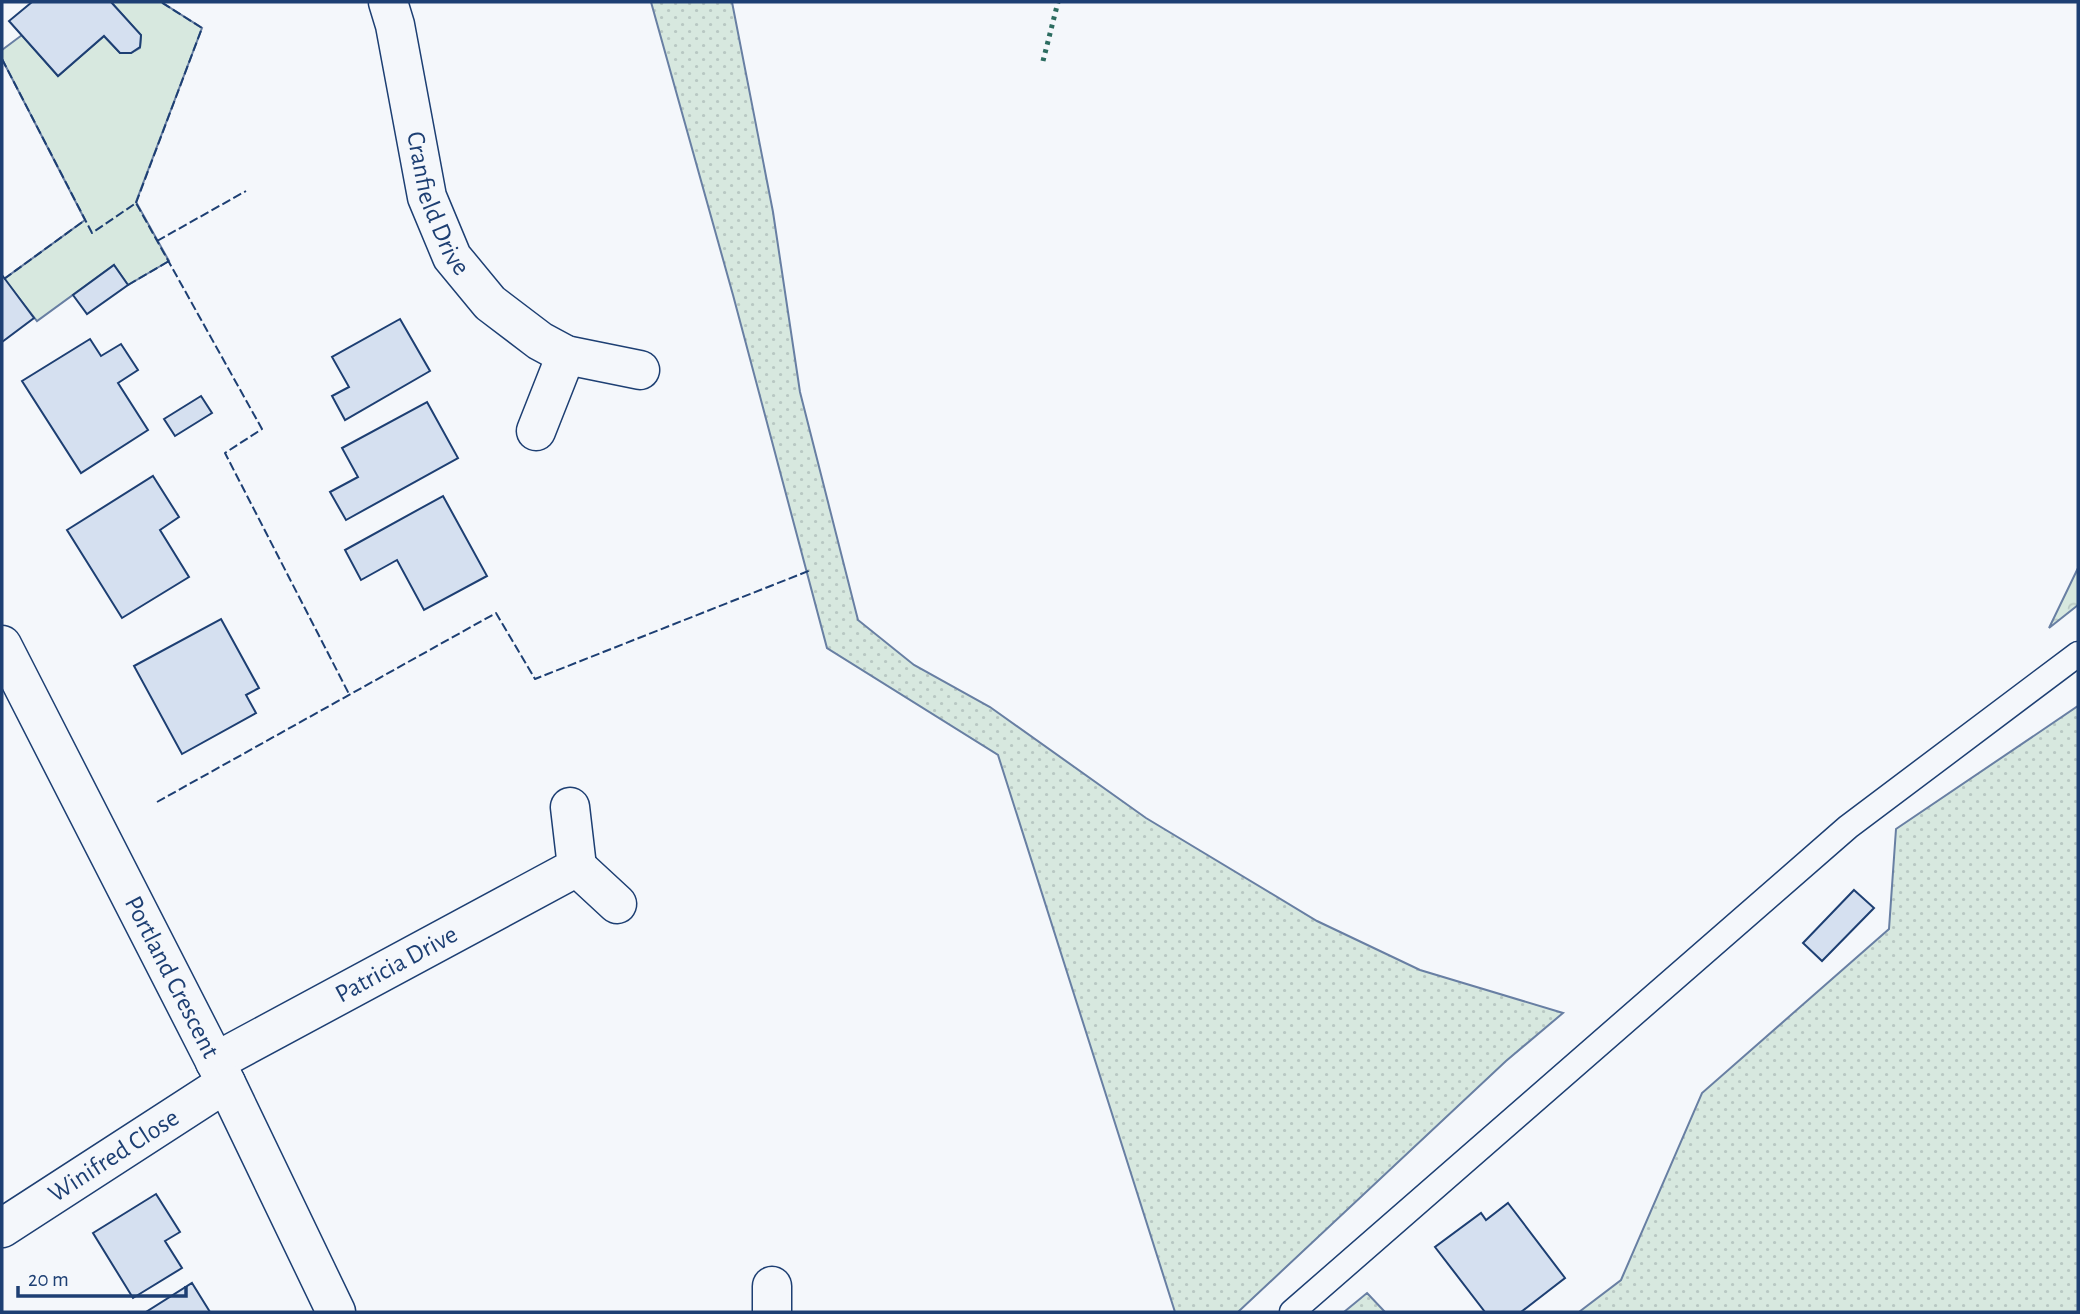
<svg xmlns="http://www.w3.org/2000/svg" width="2080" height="1314" viewBox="0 0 2080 1314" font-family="'Alegreya Sans',sans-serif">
	<defs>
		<pattern id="grass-dots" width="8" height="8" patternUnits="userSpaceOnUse" patternTransform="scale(1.75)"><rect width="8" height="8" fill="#d7e8df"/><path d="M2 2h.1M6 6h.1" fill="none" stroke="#b8c8c3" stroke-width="1.8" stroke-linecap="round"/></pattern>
		<pattern id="forest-crowns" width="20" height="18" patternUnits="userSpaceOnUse" patternTransform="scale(1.75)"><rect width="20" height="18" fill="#d7e8df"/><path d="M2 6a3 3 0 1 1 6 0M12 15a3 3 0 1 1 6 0" fill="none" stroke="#b8c8c3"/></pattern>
	</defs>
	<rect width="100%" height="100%" fill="#f4f7fb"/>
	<path fill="url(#grass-dots)" stroke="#687fa3" stroke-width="2" d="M 651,2 L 732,2 L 773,212 L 800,392 L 858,620 L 914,665 L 990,707 L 1146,818 L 1317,921 L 1420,970 L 1563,1013 L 1506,1061 L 1238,1312 L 1175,1312 L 998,755 L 827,648 L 733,295 Z
		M 2078,706 L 2078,1312 L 1579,1312 L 1621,1280 L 1702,1093 L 1889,929 L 1896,829 Z
		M 1367,1293 L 1385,1312 L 1344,1312 Z"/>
	<path fill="url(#forest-crowns)" stroke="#687fa3" stroke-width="2" d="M 2078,568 L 2078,605 L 2049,628 Z"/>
	<path fill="#d7e8df" stroke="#687fa3" stroke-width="2" d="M 111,2 L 161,2 L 202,28 L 136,202 L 169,261 L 128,285 L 114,265 L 37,321 L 4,279 L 85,220 L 2,59 L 2,50 L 22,35 L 58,76 L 104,36 L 120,53 L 131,53 L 140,48 L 141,35 Z"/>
	<path fill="#d5e0f0" stroke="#1d3f73" stroke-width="2" d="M 32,2 L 111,2 L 141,35 L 140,47 L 131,53 L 120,53 L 104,36 L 58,76 L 9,21 Z
		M 114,265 L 128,285 L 87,314 L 73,295 Z
		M 2,275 L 34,318 L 2,342 Z
		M 400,319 L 430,371 L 345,420 L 332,396 L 349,387 L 332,357 Z
		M 90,339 L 101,356 L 121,344 L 138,370 L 118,383 L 148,430 L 81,473 L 22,381 Z
		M 201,396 L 212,413 L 175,436 L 164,419 Z
		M 427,402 L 458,458 L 346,520 L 330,492 L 358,477 L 342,448 Z
		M 153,476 L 179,517 L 160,530 L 189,577 L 122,618 L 67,530 Z
		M 443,496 L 487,576 L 424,610 L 397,560 L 361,580 L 345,550 Z
		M 221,619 L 259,688 L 246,695 L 256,713 L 182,754 L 134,666 Z
		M 1854,890 L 1874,908 L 1822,961 L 1803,943 Z
		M 156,1194 L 180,1232 L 165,1241 L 182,1268 L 133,1298 L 93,1233 Z
		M 1508,1203 L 1565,1278 L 1521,1312 L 1485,1312 L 1435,1247 L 1481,1213 L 1486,1220 Z
		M 192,1283 L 210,1312 L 146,1312 Z"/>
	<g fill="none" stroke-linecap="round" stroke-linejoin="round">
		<g stroke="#1d3f73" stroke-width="27">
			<path id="service" d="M 1292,1312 L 1848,827 L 2078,654"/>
		</g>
		<g stroke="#1d3f73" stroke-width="41">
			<g id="minor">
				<path id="s1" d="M 388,2 L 395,25 L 427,197 L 452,257 L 490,303 L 540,341 L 566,355 L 640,370"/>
				<path d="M 536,431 L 566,355"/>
				<path id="s2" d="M 2,645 L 226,1083 L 336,1312"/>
				<path d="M 577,867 L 617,904"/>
				<path id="s3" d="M 215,1062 L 577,867 L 570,807"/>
				<path id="s4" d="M 2,1228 L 226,1083"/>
				<path d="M 772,1312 L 772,1286"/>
			</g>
		</g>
		<use href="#service" stroke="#f4f7fb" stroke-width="24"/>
		<use href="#minor" stroke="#f4f7fb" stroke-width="38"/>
		<path stroke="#2c6c60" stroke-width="5" stroke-dasharray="3.5 5" stroke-linecap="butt" d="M 1043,61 L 1058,2"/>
		<path stroke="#1d3f73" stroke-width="2" stroke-dasharray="9 3.5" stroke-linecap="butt" d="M 2,59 L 92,233 L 136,203 L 262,429 L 225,453 L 349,694
			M 136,203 L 202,28 L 161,2
			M 157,241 L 246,191
			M 4,279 L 85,220
			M 128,285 L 169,261
			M 157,802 L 496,613 L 535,679 L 811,570"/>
	</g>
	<g text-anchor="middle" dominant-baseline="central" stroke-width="5" stroke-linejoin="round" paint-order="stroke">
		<g font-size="26" fill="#1d3f73" stroke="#f4f7fb">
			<text stroke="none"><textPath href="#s1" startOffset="208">Cranfield Drive</textPath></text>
			<text stroke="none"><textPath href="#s3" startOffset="206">Patricia Drive</textPath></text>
			<text stroke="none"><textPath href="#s2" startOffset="373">Portland Crescent</textPath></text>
			<text stroke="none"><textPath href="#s4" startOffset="133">Winifred Close</textPath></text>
		</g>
	</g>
	<rect width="2080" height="1314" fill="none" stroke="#1d3f73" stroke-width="7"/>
	<path d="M18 1286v10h168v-10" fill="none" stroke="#1d3f73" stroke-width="3.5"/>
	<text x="28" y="1286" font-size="21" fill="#1d3f73" stroke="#f4f7fb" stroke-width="5" paint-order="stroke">20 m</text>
</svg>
